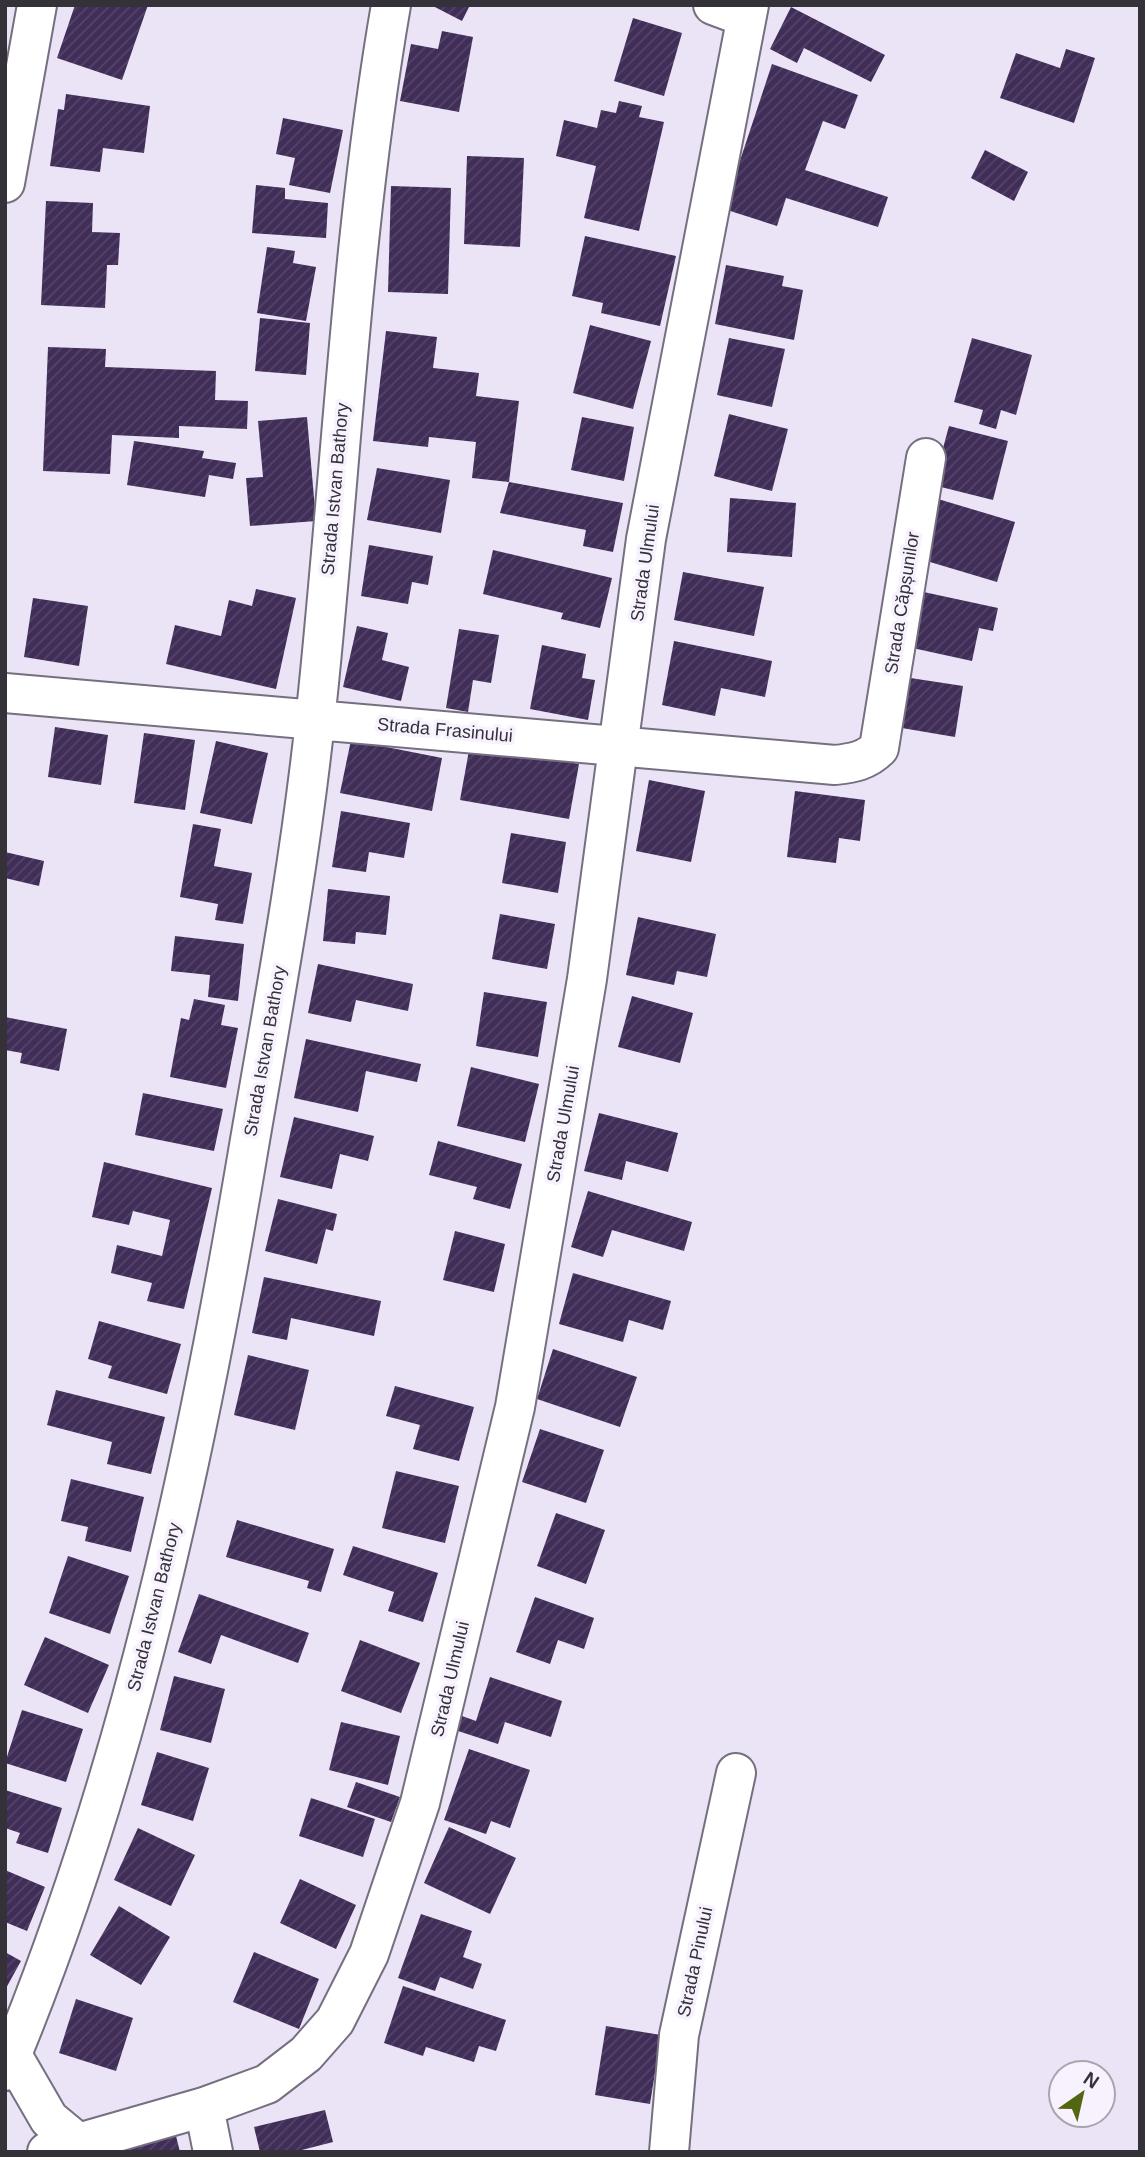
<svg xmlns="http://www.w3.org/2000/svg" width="1145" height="2157" viewBox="0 0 1145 2157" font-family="Helvetica,sans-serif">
	<defs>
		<pattern id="building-hatch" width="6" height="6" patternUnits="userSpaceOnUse" patternTransform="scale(1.75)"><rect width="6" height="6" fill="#402e58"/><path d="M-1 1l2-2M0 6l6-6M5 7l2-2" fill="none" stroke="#544468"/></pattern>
	</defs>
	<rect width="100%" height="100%" fill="#ebe4f6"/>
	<path fill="url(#building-hatch)" d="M 75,5 L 148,5 L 122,80 L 57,58 Z
		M 431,5 L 470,5 L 462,21 Z
		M 791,7 L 885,55 L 871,82 L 804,48 L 797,63 L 770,49 Z
		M 633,18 L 682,33 L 664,96 L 614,81 Z
		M 442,31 L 473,37 L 459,112 L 400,101 L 411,44 L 438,49 Z
		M 1066,49 L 1095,58 L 1074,123 L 1000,98 L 1016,53 L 1060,68 Z
		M 772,64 L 858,95 L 845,129 L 823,121 L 805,170 L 888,197 L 878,227 L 786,198 L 777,226 L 724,209 Z
		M 66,94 L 150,106 L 144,153 L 103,148 L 100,172 L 50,166 L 58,109 L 64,110 Z
		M 619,101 L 642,106 L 639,117 L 664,122 L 639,231 L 584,218 L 596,166 L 556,156 L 564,120 L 597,128 L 601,110 L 616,113 Z
		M 283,118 L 343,130 L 330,193 L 289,185 L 295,158 L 276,154 Z
		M 985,150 L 1028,172 L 1014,201 L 971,178 Z
		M 467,156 L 524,158 L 520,247 L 464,244 Z
		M 256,185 L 285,188 L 285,199 L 328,203 L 326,238 L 252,233 Z
		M 391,186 L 451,188 L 448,294 L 388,292 Z
		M 46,201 L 93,203 L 92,232 L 120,233 L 118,265 L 107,265 L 105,308 L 41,305 Z
		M 585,236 L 676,256 L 660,326 L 601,313 L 603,303 L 572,296 Z
		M 267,247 L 295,251 L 293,263 L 316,267 L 306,321 L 257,313 Z
		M 726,265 L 784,276 L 782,286 L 803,290 L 794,340 L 715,324 Z
		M 260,318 L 310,323 L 306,375 L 255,371 Z
		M 590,325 L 651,341 L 633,409 L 573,393 Z
		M 386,331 L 437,337 L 433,368 L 479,373 L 476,396 L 519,401 L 509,482 L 472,478 L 476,442 L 429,437 L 428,447 L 373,441 Z
		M 729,338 L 785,349 L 772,407 L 717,395 Z
		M 972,338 L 1032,355 L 1016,415 L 1001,410 L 996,429 L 979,424 L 983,410 L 954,402 Z
		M 48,347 L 106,349 L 105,367 L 216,371 L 215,400 L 248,401 L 247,429 L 179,426 L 179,438 L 112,435 L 110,474 L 43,471 Z
		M 729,414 L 788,429 L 772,491 L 714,476 Z
		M 307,417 L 316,521 L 250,526 L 246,478 L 263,477 L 258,421 Z
		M 582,417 L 634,427 L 624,481 L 571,470 Z
		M 949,426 L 1008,441 L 993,500 L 933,485 Z
		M 134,441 L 204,451 L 202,458 L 236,463 L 233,479 L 209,475 L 205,497 L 127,485 Z
		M 377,468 L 450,480 L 441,533 L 367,520 Z
		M 509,482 L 623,503 L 613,552 L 583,546 L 586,530 L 500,513 Z
		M 730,498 L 796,503 L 792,557 L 727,552 Z
		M 938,499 L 1015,522 L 997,582 L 920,559 Z
		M 369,545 L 433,556 L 428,585 L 412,582 L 408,604 L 361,596 Z
		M 493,550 L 612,578 L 600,628 L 561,619 L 563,613 L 483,594 Z
		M 683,572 L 764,587 L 754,636 L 674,620 Z
		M 256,589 L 296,598 L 276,689 L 166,664 L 175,625 L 221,636 L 229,600 L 252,606 Z
		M 919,591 L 998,608 L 993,631 L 979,628 L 972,661 L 908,647 Z
		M 33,598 L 88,606 L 79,666 L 24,657 Z
		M 357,626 L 388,633 L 382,660 L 409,667 L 401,701 L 343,687 Z
		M 459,629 L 499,635 L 491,683 L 473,680 L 468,712 L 446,708 Z
		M 674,641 L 772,661 L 765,697 L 721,688 L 715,716 L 662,705 Z
		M 542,645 L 586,654 L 582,678 L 595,680 L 588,720 L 530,709 Z
		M 904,677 L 963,686 L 955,737 L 896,727 Z
		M 55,727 L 108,735 L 101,785 L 48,777 Z
		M 144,733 L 195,740 L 185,810 L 134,803 Z
		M 351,740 L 442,758 L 432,811 L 340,793 Z
		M 216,741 L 268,753 L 252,824 L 200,813 Z
		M 470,745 L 579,764 L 569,819 L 460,800 Z
		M 649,780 L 705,791 L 691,862 L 636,851 Z
		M 795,791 L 865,800 L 860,841 L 839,838 L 836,863 L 787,857 Z
		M 341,811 L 410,823 L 404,858 L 369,852 L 366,872 L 332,867 Z
		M 193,824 L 221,829 L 214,866 L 252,873 L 243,924 L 215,920 L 218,904 L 180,897 Z
		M 511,833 L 566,842 L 558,893 L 502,883 Z
		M 5,852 L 44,861 L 39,886 L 5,878 Z
		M 328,889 L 390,896 L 386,935 L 356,932 L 355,944 L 323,941 Z
		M 500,914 L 555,924 L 547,969 L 492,959 Z
		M 638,917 L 716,934 L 707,977 L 677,971 L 674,985 L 626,975 Z
		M 175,936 L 244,944 L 238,1001 L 208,997 L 210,975 L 171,971 Z
		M 318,964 L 413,984 L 408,1011 L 356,1000 L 351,1022 L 308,1013 Z
		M 484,992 L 547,1002 L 538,1057 L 476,1046 Z
		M 632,996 L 693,1013 L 680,1063 L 618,1047 Z
		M 194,999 L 225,1005 L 221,1025 L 238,1028 L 226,1088 L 170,1077 L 181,1018 L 189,1020 Z
		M 5,1017 L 67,1029 L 59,1071 L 20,1063 L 22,1053 L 5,1050 Z
		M 306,1039 L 421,1064 L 417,1082 L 366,1071 L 358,1112 L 294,1098 Z
		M 471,1067 L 539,1084 L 525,1142 L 457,1126 Z
		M 143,1093 L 223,1109 L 214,1151 L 135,1135 Z
		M 599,1113 L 678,1133 L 668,1172 L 626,1161 L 622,1180 L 584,1171 Z
		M 294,1117 L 374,1136 L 368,1161 L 340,1154 L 332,1189 L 280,1177 Z
		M 438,1141 L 522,1164 L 510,1209 L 473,1199 L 477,1187 L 429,1175 Z
		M 104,1162 L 212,1188 L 184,1309 L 147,1301 L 152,1283 L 111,1273 L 117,1245 L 162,1256 L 170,1220 L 133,1211 L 129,1225 L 92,1217 Z
		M 588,1191 L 692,1222 L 684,1251 L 612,1230 L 603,1257 L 571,1247 Z
		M 278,1199 L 337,1214 L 333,1231 L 326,1229 L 317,1264 L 265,1251 Z
		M 455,1231 L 505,1244 L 494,1292 L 443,1280 Z
		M 573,1273 L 671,1301 L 663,1330 L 629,1320 L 623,1342 L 559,1324 Z
		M 264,1277 L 381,1301 L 374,1336 L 291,1318 L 287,1340 L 252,1333 Z
		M 99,1321 L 181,1344 L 167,1394 L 108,1378 L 112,1366 L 88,1359 Z
		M 553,1349 L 637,1377 L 620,1427 L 537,1399 Z
		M 248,1355 L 309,1370 L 295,1430 L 234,1415 Z
		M 395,1386 L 474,1407 L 459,1461 L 413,1449 L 420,1425 L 386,1416 Z
		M 56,1390 L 165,1417 L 151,1474 L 107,1464 L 112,1442 L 47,1425 Z
		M 540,1429 L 604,1450 L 586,1503 L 522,1482 Z
		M 396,1471 L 459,1486 L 445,1543 L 382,1528 Z
		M 71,1479 L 144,1497 L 131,1552 L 85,1541 L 88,1527 L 61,1521 Z
		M 556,1513 L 605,1530 L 586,1584 L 537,1566 Z
		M 237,1520 L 334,1549 L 321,1592 L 307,1588 L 309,1581 L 226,1557 Z
		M 353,1546 L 438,1573 L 423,1622 L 388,1611 L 394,1592 L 343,1575 Z
		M 68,1556 L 129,1576 L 110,1634 L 49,1613 Z
		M 199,1594 L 309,1633 L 298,1663 L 221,1635 L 211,1664 L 178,1652 Z
		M 535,1597 L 594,1618 L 584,1649 L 558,1640 L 550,1664 L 516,1652 Z
		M 45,1637 L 109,1665 L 88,1713 L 24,1685 Z
		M 360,1640 L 420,1663 L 401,1713 L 341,1691 Z
		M 174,1676 L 225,1689 L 211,1743 L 160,1730 Z
		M 490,1677 L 562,1701 L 551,1737 L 505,1722 L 498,1744 L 458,1731 L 462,1716 L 476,1721 Z
		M 22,1710 L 83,1729 L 66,1782 L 5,1763 Z
		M 341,1722 L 400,1736 L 388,1785 L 329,1770 Z
		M 469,1749 L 530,1770 L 510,1828 L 491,1821 L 486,1834 L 444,1820 Z
		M 157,1752 L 209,1768 L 193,1821 L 141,1805 Z
		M 356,1782 L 400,1797 L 391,1822 L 347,1807 Z
		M 5,1790 L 62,1808 L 48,1853 L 16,1843 L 20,1833 L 5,1828 Z
		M 311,1798 L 375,1819 L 363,1857 L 299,1836 Z
		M 449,1827 L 516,1858 L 490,1914 L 424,1883 Z
		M 138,1828 L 195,1855 L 171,1906 L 114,1880 Z
		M 5,1870 L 45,1887 L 27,1931 L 5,1922 Z
		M 300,1879 L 356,1905 L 336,1949 L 280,1923 Z
		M 119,1906 L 170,1937 L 141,1985 L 90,1955 Z
		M 421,1914 L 472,1931 L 463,1957 L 482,1964 L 473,1989 L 440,1977 L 435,1991 L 398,1978 Z
		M 5,1952 L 21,1961 L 5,1990 Z
		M 254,1952 L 319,1979 L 299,2029 L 233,2002 Z
		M 403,1986 L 506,2020 L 496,2051 L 479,2046 L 474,2062 L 426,2047 L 423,2056 L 384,2043 Z
		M 76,1999 L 133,2018 L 116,2071 L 59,2053 Z
		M 606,2026 L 661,2035 L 650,2104 L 595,2095 Z
		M 325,2110 L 333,2142 L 294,2152 L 260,2152 L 254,2127 Z
		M 176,2136 L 180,2152 L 117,2152 L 117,2151 Z"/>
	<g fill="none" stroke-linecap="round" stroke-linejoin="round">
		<g stroke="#756f7f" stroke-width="42">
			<path id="minor" d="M 713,5 L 745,17
				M 5,183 L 37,5
				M 5,693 L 835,765 C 853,763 866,761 879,748 L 926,458
				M 12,2055 L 49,2119 L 78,2143
				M 5,2071 C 129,1774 197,1456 250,1140 C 274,1001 300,862 315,721 C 341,482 350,242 391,5
				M 204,2107 L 213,2152
				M 47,2152 L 204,2107 L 267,2084 L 306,2054 L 335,2021 L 369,1954 L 420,1803 L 515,1407 L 587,979 L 646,539 L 749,5
				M 669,2152 L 679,2035 L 736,1773"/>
		</g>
		<use href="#minor" stroke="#fff" stroke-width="38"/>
	</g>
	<g text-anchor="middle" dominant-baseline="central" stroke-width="7" stroke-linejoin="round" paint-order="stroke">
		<g font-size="18" fill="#343139" stroke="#f7f2fe">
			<text transform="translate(335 489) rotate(-85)">Strada Istvan Bathory</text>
			<text transform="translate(645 563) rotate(-82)">Strada Ulmului</text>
			<text transform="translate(902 603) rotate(-81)">Strada Căpșunilor</text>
			<text transform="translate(445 730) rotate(5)">Strada Frasinului</text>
			<text transform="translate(265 1051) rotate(-80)">Strada Istvan Bathory</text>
			<text transform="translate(563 1124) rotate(-80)">Strada Ulmului</text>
			<text transform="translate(154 1607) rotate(-76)">Strada Istvan Bathory</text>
			<text transform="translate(450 1679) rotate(-77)">Strada Ulmului</text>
			<text transform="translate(695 1962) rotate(-78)">Strada Pinului</text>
		</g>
	</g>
	<rect width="1145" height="2157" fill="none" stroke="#343139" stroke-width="14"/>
	<g transform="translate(1082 2094) rotate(34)"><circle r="33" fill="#f7f2fe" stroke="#a9a5af" stroke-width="2"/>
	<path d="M0-5L12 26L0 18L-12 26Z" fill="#536612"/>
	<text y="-10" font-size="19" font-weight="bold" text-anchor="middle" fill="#343139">N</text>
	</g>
</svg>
